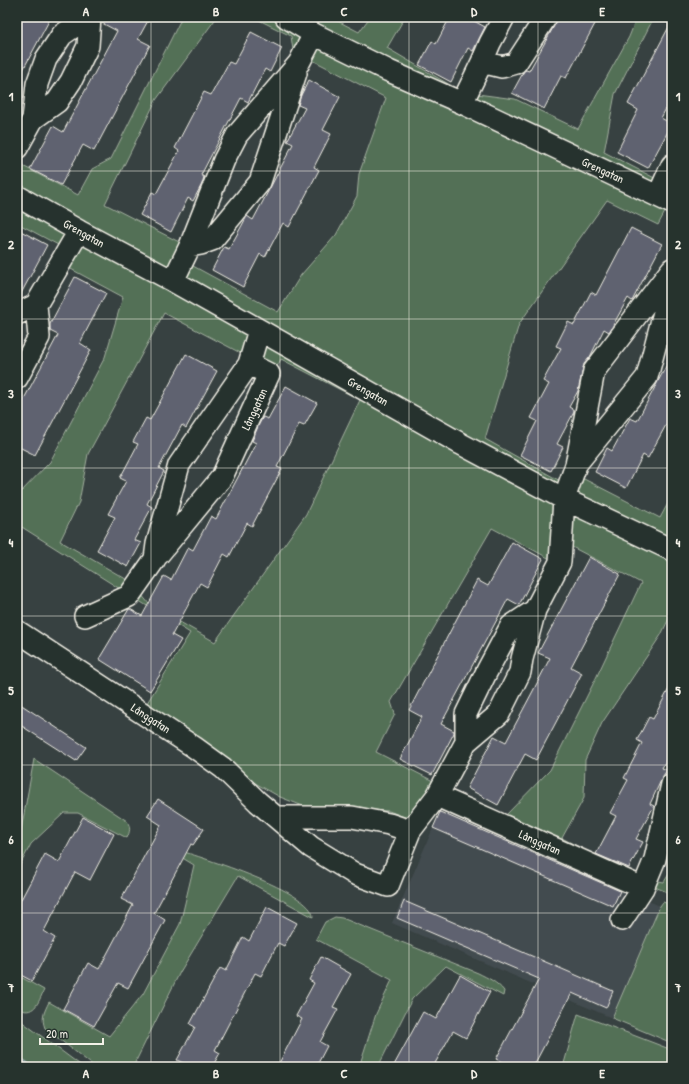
<svg xmlns="http://www.w3.org/2000/svg" width="689" height="1084" viewBox="0 0 689 1084" font-family="'Patrick Hand',sans-serif">
	<rect width="100%" height="100%" fill="#374141"/>
	<filter id="ink" filterUnits="userSpaceOnUse"><feTurbulence type="fractalNoise" baseFrequency=".025" numOctaves="2"/><feDisplacementMap in="SourceGraphic" scale="8" xChannelSelector="R" yChannelSelector="G"/><feConvolveMatrix kernelMatrix="1 2 1 2 8 2 1 2 1" color-interpolation-filters="sRGB"/></filter>
	<g filter="url(#ink)">
		<path fill="#434b4f" d="M 440,812 L 660,906 L 612,1018 L 392,923 Z"/>
		<path fill="#526f56" stroke="#a3b09f" fill-rule="evenodd" d="M 182,17 L 217,17 L 156,100 L 105,204 L 183,244 L 193,266 L 278,312 L 301,275 L 336,235 L 357,196 L 359,174 L 386,98 L 293,50 L 291,36 L 253,17 L 330,17 L 359,32 L 370,17 L 405,17 L 387,48 L 462,92 L 515,99 L 578,129 L 629,37 L 637,17 L 654,17 L 615,94 L 604,152 L 672,187 L 672,213 L 666,210 L 658,225 L 607,200 L 519,324 L 485,439 L 562,482 L 584,479 L 660,518 L 672,496 L 672,612 L 661,635 L 602,723 L 585,760 L 584,798 L 562,838 L 635,877 L 664,882 L 672,869 L 672,894 L 618,872 L 434,789 L 407,818 L 389,811 L 303,806 L 280,797 L 255,783 L 218,751 L 147,703 L 190,633 L 17,524 L 17,496 L 50,462 L 105,357 L 123,297 L 56,261 L 62,247 L 17,223 L 17,163 L 78,195 L 92,169 L 111,159 ZM 164,313 L 275,371 L 281,359 L 360,400 L 306,514 L 215,642 L 150,605 L 131,582 L 60,541 L 79,502 L 88,454 ZM 492,528 L 552,560 L 572,547 L 641,583 L 596,678 L 550,770 L 504,817 L 376,752 L 395,714 L 391,702 Z
			M 34,759 L 127,821 C 131,828 130,831 127,838 L 78,813 L 64,813 L 31,844 L 17,871 L 17,842 L 20,836 Z
			M 178,850 C 200,857 314,892 313,917 L 238,876 L 180,972 L 133,1067 L 95,1067 L 45,1028 C 41,1018 44,1012 49,1002 L 109,1036 L 143,994 L 180,924 L 194,865 L 176,854 Z
			M 663,902 L 672,905 L 672,1043 L 612,1018 L 660,906 Z
			M 335,917 L 342,918 L 478,973 C 488,978 497,982 504,991 L 503,996 L 446,966 L 412,999 L 378,1067 L 359,1067 L 376,1014 L 392,980 L 316,939 L 325,922 Z
			M 17,975 L 44,990 C 38,1003 34,1017 17,1008 Z
			M 578,1014 L 672,1050 L 672,1067 L 563,1067 Z
			M 17,1018 L 83,1067 L 17,1067 Z"/>
		<g fill="none" stroke-linecap="round" stroke-linejoin="round">
			<path stroke="#8fa1a1" stroke-width="6" d="M 17,1058 L 30,1067"/>
		</g>
		<path fill="#5e626f" stroke="#f4f1e8" d="M 17,17 L 51,17 L 17,81 Z
			M 102,17 L 150,17 L 138,39 L 150,45 L 94,151 L 83,145 L 61,185 L 30,169 L 53,126 L 63,132 L 117,31 L 102,23 Z
			M 450,17 L 467,17 L 485,27 L 473,51 L 468,48 L 451,82 L 419,65 L 432,41 L 436,44 Z
			M 559,17 L 587,17 L 596,22 L 566,78 L 561,76 L 544,109 L 512,93 L 524,71 L 526,70 L 529,71 Z
			M 672,21 L 672,97 L 661,118 L 672,124 L 648,168 L 617,152 L 638,110 L 628,104 Z
			M 251,32 L 282,48 L 270,72 L 265,69 L 248,102 L 241,98 L 201,175 L 204,177 L 202,184 L 193,201 L 188,198 L 171,232 L 140,215 L 152,192 L 156,194 L 179,151 L 175,148 L 204,92 L 211,95 L 229,62 L 234,64 Z
			M 309,80 L 340,97 L 323,130 L 331,134 L 314,167 L 319,170 L 289,227 L 283,223 L 265,257 L 260,254 L 243,287 L 212,270 L 224,247 L 229,249 L 246,218 L 247,216 L 253,220 L 271,186 L 293,144 L 287,141 L 305,108 L 298,105 L 301,95 Z
			M 631,228 L 662,244 L 632,301 L 628,298 L 612,327 L 609,332 L 604,329 L 590,357 L 584,364 L 578,391 L 569,407 L 574,410 L 574,412 L 557,444 L 563,447 L 551,471 L 520,455 L 537,421 L 531,418 L 549,384 L 543,381 L 561,348 L 556,346 L 568,322 L 574,325 L 591,292 L 596,295 Z
			M 17,229 L 47,245 L 17,301 Z
			M 75,277 L 106,293 L 80,343 L 91,350 L 35,455 L 17,446 L 17,412 L 58,335 L 50,331 L 50,324 Z
			M 186,354 L 217,371 L 186,428 L 182,425 L 159,468 L 164,471 L 147,504 L 152,507 L 134,540 L 141,543 L 128,567 L 97,550 L 115,517 L 108,514 L 126,481 L 120,478 L 138,444 L 133,442 L 146,418 L 150,420 Z
			M 672,355 L 672,428 L 666,425 L 648,458 L 643,455 L 626,488 L 595,472 L 607,448 L 612,451 L 630,418 L 637,421 Z
			M 286,386 L 317,403 L 304,426 L 299,424 L 277,467 L 282,469 L 252,526 L 247,523 L 229,557 L 224,554 L 207,587 L 200,583 L 172,635 L 181,640 L 150,691 L 99,659 L 129,609 L 130,609 L 142,616 L 164,576 L 171,580 L 188,547 L 193,550 L 211,516 L 216,519 L 256,443 L 252,441 L 259,424 L 263,417 L 268,419 Z
			M 512,542 L 543,559 L 519,605 L 508,599 L 441,724 L 454,731 L 454,733 L 432,775 L 400,759 L 422,717 L 409,710 L 477,580 L 488,586 Z
			M 589,557 L 620,574 L 571,667 L 582,673 L 536,760 L 525,754 L 498,805 L 467,788 L 494,736 L 506,742 L 533,691 L 550,658 L 538,653 Z
			M 672,683 L 672,749 L 662,768 L 667,770 L 663,776 L 650,804 L 654,806 L 636,839 L 643,842 L 629,868 L 596,854 L 616,816 L 610,813 L 628,780 L 624,778 L 642,743 L 637,740 L 649,717 L 653,719 Z
			M 17,702 L 86,747 L 76,761 L 17,723 Z
			M 158,799 L 204,829 L 193,845 L 191,844 L 154,913 L 165,920 L 128,988 L 118,983 L 94,1026 L 63,1009 L 88,963 L 99,969 L 133,905 L 121,899 L 161,825 L 147,816 Z
			M 440,812 L 620,891 L 613,906 L 433,828 Z
			M 83,817 L 114,834 L 90,880 L 75,872 L 44,931 L 55,938 L 32,981 L 17,973 L 17,907 L 45,854 L 59,862 Z
			M 404,901 L 613,991 L 606,1008 L 572,993 L 533,1067 L 511,1067 L 496,1059 L 539,979 L 397,918 Z
			M 267,907 L 297,923 L 284,946 L 278,943 L 261,976 L 255,973 L 215,1050 L 220,1053 L 212,1067 L 191,1067 L 177,1060 L 195,1027 L 190,1024 L 220,968 L 226,971 L 243,937 L 249,941 Z
			M 321,957 L 351,974 L 333,1007 L 338,1009 L 320,1042 L 327,1046 L 316,1067 L 277,1067 L 302,1019 L 296,1016 L 314,983 L 309,980 Z
			M 460,975 L 490,992 L 466,1038 L 453,1031 L 433,1067 L 393,1067 L 423,1012 L 436,1019 Z"/>
		<g fill="none" stroke-linecap="round" stroke-linejoin="round">
			<g stroke="#f4f1e8" stroke-width="24">
				<path id="street" d="M 286,17 L 314,34 L 389,71 L 462,103 L 672,203
					M 482,62 L 490,43 L 504,17
					M 462,103 L 482,62 L 502,67 L 516,63 L 546,17
					M 33,119 L 37,84 L 46,59 L 62,35 L 88,17
					M 17,148 L 33,119 L 57,102 L 71,81 L 88,46 L 90,17
					M 17,196 L 79,231 L 173,281 L 461,444 L 564,499 L 672,550
					M 658,196 L 672,165
					M 190,246 L 201,244 L 212,240 L 260,182 L 296,73
					M 173,281 L 190,246 L 224,160 L 237,135 L 299,63 L 314,34
					M 17,314 L 36,305
					M 17,378 L 39,337 L 36,305 L 79,231
					M 577,463 L 647,377 L 672,282
					M 158,555 L 222,477 L 269,374 L 249,364
					M 85,616 L 129,596 L 155,559 L 157,544 L 179,465 L 249,364 L 259,330
					M 17,631 L 194,747 L 223,768 L 258,802 L 311,847 L 355,874 L 388,886 L 410,831 L 389,824 L 352,817 L 277,817
					M 466,742 L 466,714 L 487,671 L 511,626 L 535,610
					M 437,796 L 643,888
					M 410,831 L 437,796 L 466,742 L 499,714 L 520,672 L 522,659 L 535,610 L 560,562 L 564,499 L 576,465 L 594,371 L 672,269
					M 622,920 L 643,888 L 655,859 L 672,784"/>
			</g>
			<use href="#street" stroke="#26332d" stroke-width="21"/>
		</g>
	</g>
	<path fill="none" stroke="#f4f1e8" stroke-width="1" stroke-opacity="0.55" d="M 151,17 L 151,1067M 280,17 L 280,1067M 409,17 L 409,1067M 538,17 L 538,1067M 17,171 L 672,171M 17,319 L 672,319M 17,468 L 672,468M 17,616 L 672,616M 17,765 L 672,765M 17,913 L 672,913"/>
	<g text-anchor="middle" dominant-baseline="central" stroke-width="3.5" stroke-linejoin="round" paint-order="stroke">
		<g font-size="12" fill="#f4f1e8" stroke="#26332d">
			<text transform="translate(603 170) rotate(25)">Grengatan</text>
			<text transform="translate(84 233) rotate(29)">Grengatan</text>
			<text transform="translate(368 391) rotate(30)">Grengatan</text>
			<text transform="translate(254 409) rotate(-65)">Långgatan</text>
			<text transform="translate(151 718) rotate(33)">Långgatan</text>
			<text transform="translate(540 842) rotate(24)">Långgatan</text>
		</g>
	</g>
	<rect width="689" height="1084" fill="none" stroke="#26332d" stroke-width="44"/>
	<path d="M40 1038v6h63v-6" fill="none" stroke="#f4f1e8" stroke-width="2"/>
	<text x="46" y="1038" font-size="12" fill="#f4f1e8" stroke="#26332d" stroke-width="3" paint-order="stroke">20 m</text>
	<rect x="22" y="22" width="645" height="1040" fill="none" stroke="#f4f1e8" stroke-width="1.5"/>
	<g font-size="13" text-anchor="middle" font-weight="bold" fill="#f4f1e8">
		<text x="86" y="16">A</text>
		<text x="216" y="16">B</text>
		<text x="344" y="16">C</text>
		<text x="474" y="16">D</text>
		<text x="602" y="16">E</text>
		<text x="11" y="101">1</text>
		<text x="678" y="101">1</text>
		<text x="11" y="249">2</text>
		<text x="678" y="249">2</text>
		<text x="11" y="398">3</text>
		<text x="678" y="398">3</text>
		<text x="11" y="547">4</text>
		<text x="678" y="547">4</text>
		<text x="11" y="695">5</text>
		<text x="678" y="695">5</text>
		<text x="11" y="844">6</text>
		<text x="678" y="844">6</text>
		<text x="11" y="992">7</text>
		<text x="678" y="992">7</text>
		<text x="86" y="1078">A</text>
		<text x="216" y="1078">B</text>
		<text x="344" y="1078">C</text>
		<text x="474" y="1078">D</text>
		<text x="602" y="1078">E</text>
	</g>
</svg>
